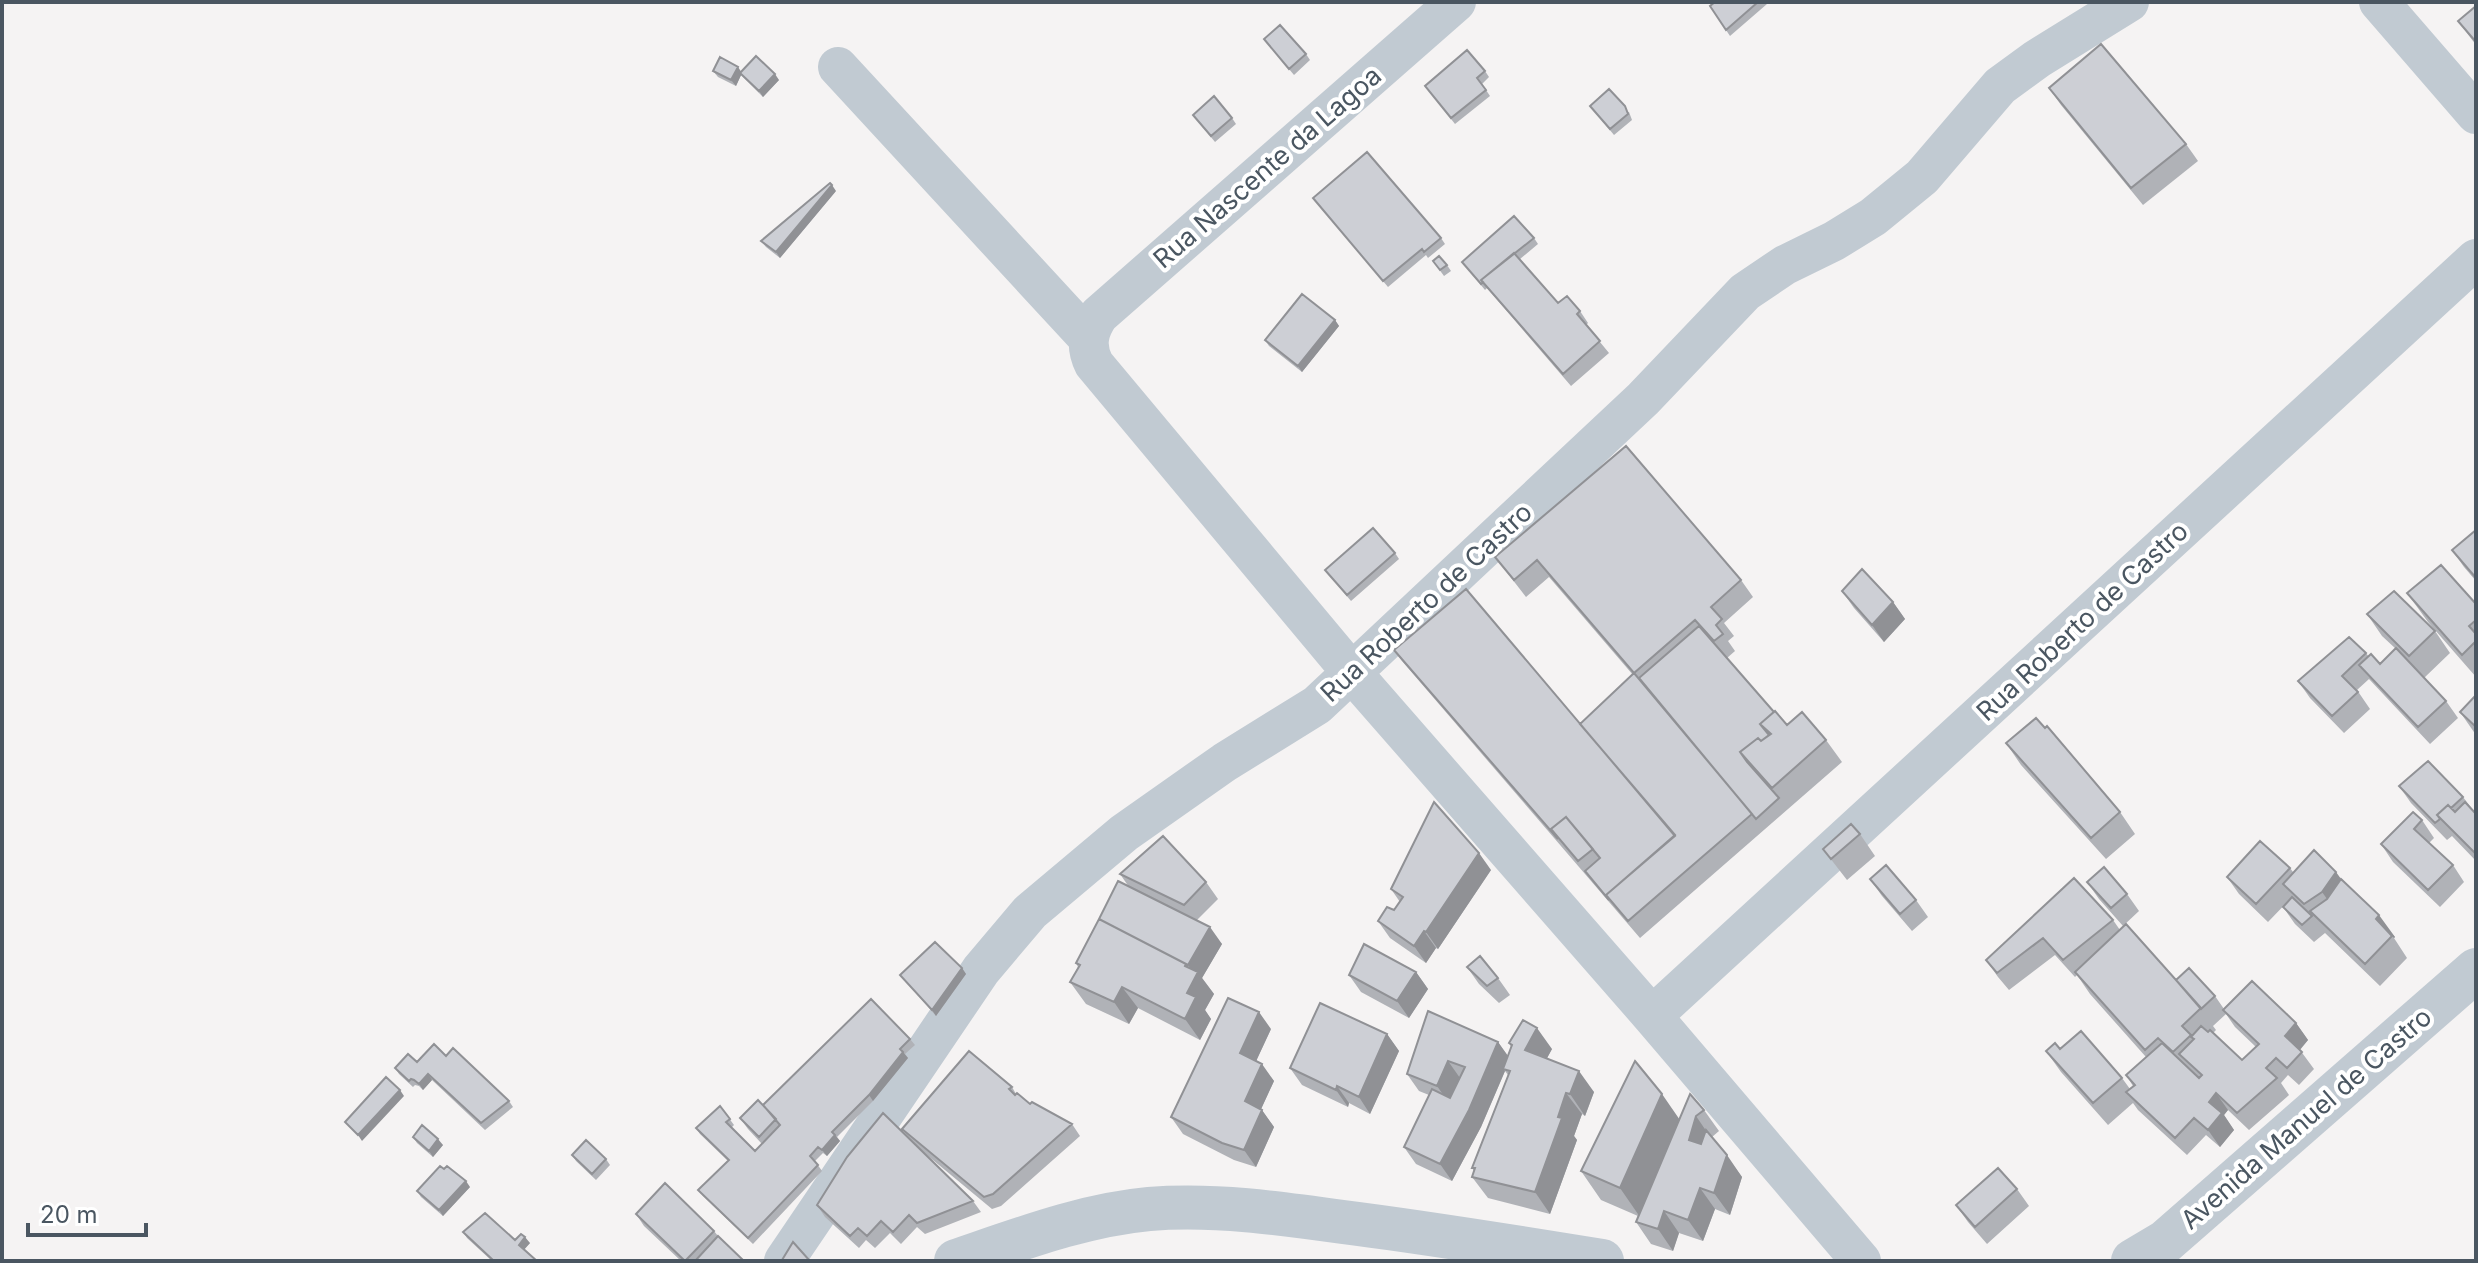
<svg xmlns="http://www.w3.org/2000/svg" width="2478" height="1263" viewBox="0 0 2478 1263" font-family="Inter,sans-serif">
	<rect width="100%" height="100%" fill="#f5f3f3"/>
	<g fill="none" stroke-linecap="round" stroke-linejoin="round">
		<path stroke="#c1cad2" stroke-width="40" d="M 1456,2 L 1099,315 C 1088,331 1085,346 1094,364 L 1353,674 L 1652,1016 L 1861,1261
			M 2379,2 L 2476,114
			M 838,67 L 1089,339
			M 1652,1016 L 2476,259
			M 784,1261 L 981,970 L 1030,912 L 1124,833 L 1225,762 L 1317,705 L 1643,399 L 1745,292 L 1785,265 L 1834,241 L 1873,217 L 1922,177 L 2000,86 L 2037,59 L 2129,2"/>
		<path stroke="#c1cad2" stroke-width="44" d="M 956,1261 C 1018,1240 1083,1215 1149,1209 C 1215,1204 1279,1213 1343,1222 C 1430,1233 1516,1247 1602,1261
			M 2133,1261 L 2165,1242 L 2476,970"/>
	</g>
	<path fill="#b0b2b7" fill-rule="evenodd" d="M 1715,2 L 1765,2 L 1767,4 L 1730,36 L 1710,6 Z
		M 2476,6 L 2476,45 L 2458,21 Z
		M 1264,39 L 1306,54 L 1310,60 L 1294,75 Z
		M 713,71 L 741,72 L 779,80 L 763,97 L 741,75 L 736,86 L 718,77 Z
		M 1485,71 L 1489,77 L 1482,84 L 1490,96 L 1455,124 L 1425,86 Z
		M 2049,88 L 2186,144 L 2198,161 L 2143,205 L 2061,105 Z
		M 1590,106 L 1629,112 L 1632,120 L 1614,135 Z
		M 1193,115 L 1232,118 L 1236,124 L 1215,142 Z
		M 836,191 L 780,258 L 766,247 L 761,241 Z
		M 1313,198 L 1441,238 L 1445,244 L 1428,258 L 1426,255 L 1388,287 Z
		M 1534,238 L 1538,244 L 1520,259 L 1558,303 L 1580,311 L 1588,323 L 1586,325 L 1609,353 L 1571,386 L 1487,288 L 1485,290 L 1462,262 Z
		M 1433,261 L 1447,265 L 1451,271 L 1444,276 Z
		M 1335,320 L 1339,326 L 1302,372 L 1269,346 L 1265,340 Z
		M 1626,446 L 1741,580 L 1753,597 L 1724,623 L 1734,636 L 1728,641 L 1735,651 L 1727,658 L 1774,712 L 1787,725 L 1826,740 L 1842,762 L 1640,938 L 1402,661 L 1394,650 L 1580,724 L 1633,675 L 1549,577 L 1526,597 L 1495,557 Z
		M 2476,526 L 2476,581 L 2464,567 L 2452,550 L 2476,530 Z
		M 1395,553 L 1399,559 L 1351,601 L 1325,570 Z
		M 1842,591 L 1893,602 L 1905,619 L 1884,642 L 1854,608 Z
		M 2407,593 L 2476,604 L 2476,677 L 2428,622 Z
		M 2367,614 L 2435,631 L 2450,653 L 2424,678 L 2446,701 L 2458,718 L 2430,744 L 2369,679 L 2357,690 L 2370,709 L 2344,733 L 2310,698 L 2298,681 L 2366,653 L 2369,657 L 2380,664 L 2396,649 L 2382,636 Z
		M 2476,695 L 2476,735 L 2460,712 Z
		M 2006,743 L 2120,812 L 2135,834 L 2106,859 L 2021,765 Z
		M 2399,786 L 2463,797 L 2476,814 L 2476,861 L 2452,836 L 2447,840 L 2411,803 Z
		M 2422,820 L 2434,838 L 2429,843 L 2453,865 L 2464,882 L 2440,907 L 2393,862 L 2381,844 Z
		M 1860,834 L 1875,856 L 1847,880 L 1823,849 Z
		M 2290,868 L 2293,872 L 2342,879 L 2395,937 L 2394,938 L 2407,958 L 2380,986 L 2325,933 L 2314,942 L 2295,924 L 2283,907 L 2292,897 L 2268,922 L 2239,894 L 2227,877 Z
		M 1491,870 L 1438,949 L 1436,948 L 1426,963 L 1390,938 L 1378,921 L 1394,910 L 1400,902 L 1391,889 Z
		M 1120,874 L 1206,882 L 1218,899 L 1197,920 L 1222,944 L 1202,978 L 1214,994 L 1205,1010 L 1211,1019 L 1200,1040 L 1138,1008 L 1129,1024 L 1086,1004 L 1070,982 L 1078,967 L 1076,963 L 1129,887 Z
		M 2074,878 L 2113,920 L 2120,930 L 2176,980 L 2215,996 L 2224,1009 L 2296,1023 L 2308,1040 L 2300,1050 L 2314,1069 L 2299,1085 L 2288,1075 L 2281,1083 L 2289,1095 L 2249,1130 L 2228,1110 L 2224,1115 L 2234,1130 L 2220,1147 L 2206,1135 L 2187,1155 L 2138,1110 L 2133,1103 L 2108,1125 L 2061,1072 L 2046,1051 L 2060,1049 L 2122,1078 L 2130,1089 L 2133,1086 L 2126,1075 L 2146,1057 L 2090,994 L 2077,975 L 2075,977 L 2055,955 L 2009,990 L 1998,977 L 1986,960 ZM 2226,1014 L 2235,1027 L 2256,1047 L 2242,1060 L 2213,1033 L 2216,1030 L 2213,1026 Z
		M 1870,879 L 1916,900 L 1928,917 L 1912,931 L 1882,896 Z
		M 2087,882 L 2127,894 L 2139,911 L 2123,926 L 2099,899 Z
		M 1467,967 L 1498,978 L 1510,995 L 1499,1003 L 1479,984 Z
		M 962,968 L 966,974 L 936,1016 L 900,975 Z
		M 1416,972 L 1428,989 L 1409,1018 L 1361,992 L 1349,975 Z
		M 1271,1029 L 1256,1061 L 1274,1081 L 1261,1109 L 1274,1127 L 1256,1167 L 1234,1160 L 1183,1134 L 1171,1117 Z
		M 1387,1034 L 1399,1051 L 1370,1114 L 1349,1103 L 1348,1107 L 1302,1085 L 1290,1068 Z
		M 910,1039 L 915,1045 L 905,1054 L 908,1058 L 873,1101 L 837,1137 L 840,1141 L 827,1156 L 823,1153 L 815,1161 L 822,1171 L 753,1244 L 703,1196 L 698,1190 L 728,1161 L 700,1134 L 696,1128 L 720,1106 L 734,1125 L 731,1128 L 755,1151 L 762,1144 L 748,1129 L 740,1118 L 763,1105 Z
		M 1498,1042 L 1508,1056 L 1511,1047 L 1509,1043 L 1552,1049 L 1547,1058 L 1594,1092 L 1585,1116 L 1582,1114 L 1574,1136 L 1577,1140 L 1550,1214 L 1488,1198 L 1472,1177 L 1474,1171 L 1472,1168 L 1508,1075 L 1505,1071 L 1481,1127 L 1452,1181 L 1416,1164 L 1404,1147 L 1429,1095 L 1419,1091 L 1407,1074 Z
		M 446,1056 L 509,1101 L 513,1107 L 485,1130 L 432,1080 L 423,1090 L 419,1086 L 415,1085 L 413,1087 L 399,1074 L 395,1068 Z
		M 1012,1087 L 1016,1094 L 1030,1104 L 1072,1124 L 1080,1136 L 1001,1206 L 992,1209 L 916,1146 L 973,1201 L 981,1212 L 925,1234 L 917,1227 L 901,1244 L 890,1233 L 875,1248 L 866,1240 L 859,1248 L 825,1217 L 817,1205 L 908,1138 L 902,1129 Z
		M 1704,1110 L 1719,1131 L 1712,1137 L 1742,1177 L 1730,1215 L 1715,1209 L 1703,1241 L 1679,1233 L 1673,1251 L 1651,1244 L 1636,1222 L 1638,1216 L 1601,1200 L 1581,1171 L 1680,1119 Z
		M 413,1137 L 443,1145 L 433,1157 L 417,1143 Z
		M 572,1155 L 606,1159 L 610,1165 L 596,1180 L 576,1161 Z
		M 470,1187 L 443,1216 L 421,1197 L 417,1191 Z
		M 2017,1189 L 2029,1206 L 1987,1244 L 1968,1222 L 1956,1205 Z
		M 636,1214 L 714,1231 L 718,1236 L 744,1261 L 681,1261 L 644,1226 Z
		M 463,1232 L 530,1243 L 524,1249 L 537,1261 L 492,1261 L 467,1238 Z"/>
	<path fill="#909195" d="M 738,67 L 742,73 L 736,86 L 731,80 Z
		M 775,74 L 779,80 L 763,97 L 759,91 Z
		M 832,185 L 836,191 L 780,258 L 776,252 Z
		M 1335,320 L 1339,326 L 1302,372 L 1298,366 Z
		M 1893,602 L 1905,619 L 1884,642 L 1872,625 Z
		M 1479,853 L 1491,870 L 1438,949 L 1426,932 Z
		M 2336,872 L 2357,901 L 2343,921 L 2322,892 Z
		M 2379,915 L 2395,937 L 2394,938 L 2376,919 Z
		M 1210,927 L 1222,944 L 1202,978 L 1214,994 L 1205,1010 L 1211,1019 L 1200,1040 L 1185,1019 L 1187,993 L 1185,966 L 1186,964 L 1195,977 L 1196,976 L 1188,965 Z
		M 1424,931 L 1436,948 L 1426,963 L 1414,946 Z
		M 962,968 L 966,974 L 936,1016 L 932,1010 Z
		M 1416,972 L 1428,989 L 1409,1018 L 1397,1001 Z
		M 1122,987 L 1138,1008 L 1129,1024 L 1114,1002 Z
		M 1259,1012 L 1271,1029 L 1252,1070 L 1240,1053 Z
		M 2296,1023 L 2308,1040 L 2297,1053 L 2285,1036 Z
		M 1537,1028 L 1552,1049 L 1540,1071 L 1525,1050 Z
		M 1387,1034 L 1399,1051 L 1370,1114 L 1359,1097 Z
		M 1498,1042 L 1510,1059 L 1503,1069 L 1505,1071 L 1481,1127 L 1452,1181 L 1440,1164 Z
		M 903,1052 L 908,1058 L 873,1101 L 869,1095 Z
		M 1448,1061 L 1460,1078 L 1449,1103 L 1437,1086 Z
		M 1262,1064 L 1274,1081 L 1257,1118 L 1245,1101 Z
		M 1579,1071 L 1594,1092 L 1585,1116 L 1570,1094 Z
		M 428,1074 L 432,1080 L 423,1090 L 419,1084 Z
		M 1337,1086 L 1349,1103 L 1348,1107 L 1336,1090 Z
		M 400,1090 L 404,1096 L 362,1141 L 358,1135 Z
		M 1566,1093 L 1582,1114 L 1574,1136 L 1577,1140 L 1550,1214 L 1535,1192 Z
		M 2216,1093 L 2228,1110 L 2224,1115 L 2234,1130 L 2220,1147 L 2208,1130 L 2209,1102 Z
		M 1662,1094 L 1682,1123 L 1640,1217 L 1620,1188 Z
		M 1262,1110 L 1274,1127 L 1256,1167 L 1244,1150 Z
		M 1696,1116 L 1711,1138 L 1704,1161 L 1689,1140 Z
		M 835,1135 L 840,1141 L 827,1156 L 822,1150 Z
		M 438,1139 L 443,1145 L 433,1157 L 429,1151 Z
		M 1727,1155 L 1742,1177 L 1730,1215 L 1714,1193 Z
		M 466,1181 L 470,1187 L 443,1216 L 439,1210 Z
		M 1700,1188 L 1715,1209 L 1703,1241 L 1688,1220 Z
		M 1664,1211 L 1679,1233 L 1673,1251 L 1658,1229 Z
		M 525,1237 L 530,1243 L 523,1251 L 519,1245 Z"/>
	<path fill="#cdcfd5" stroke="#909195" stroke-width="2" d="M 1715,2 L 1758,2 L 1726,30 L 1710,6 Z
		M 2476,6 L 2476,42 L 2458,21 Z
		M 1280,25 L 1306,54 L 1289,69 L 1264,39 Z
		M 2101,44 L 2186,144 L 2131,188 L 2049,88 Z
		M 1467,50 L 1485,71 L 1477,78 L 1486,90 L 1451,118 L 1425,86 Z
		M 756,56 L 775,74 L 759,91 L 740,73 Z
		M 720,57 L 738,67 L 731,80 L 713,71 Z
		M 1609,89 L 1625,106 L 1628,114 L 1610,129 L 1590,106 Z
		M 1214,96 L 1232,118 L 1211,136 L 1193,115 Z
		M 1367,152 L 1441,238 L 1424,252 L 1422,249 L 1383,281 L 1313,198 Z
		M 830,183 L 832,185 L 776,252 L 761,241 Z
		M 1514,216 L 1534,238 L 1481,280 L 1483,282 L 1481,284 L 1462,262 Z
		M 1514,253 L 1558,303 L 1567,296 L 1580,311 L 1577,314 L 1600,341 L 1563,374 L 1481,280 Z
		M 1439,256 L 1447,265 L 1440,270 L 1433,261 Z
		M 1302,294 L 1335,320 L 1298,366 L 1265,340 Z
		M 1626,446 L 1741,580 L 1711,607 L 1722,619 L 1716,625 L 1723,634 L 1714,641 L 1695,620 L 1634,673 L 1537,560 L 1514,580 L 1495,557 Z
		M 1373,528 L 1395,553 L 1347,595 L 1325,570 Z
		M 2476,530 L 2476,578 L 2452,550 Z
		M 2441,565 L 2476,604 L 2476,620 L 2469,626 L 2476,634 L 2476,641 L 2462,655 L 2407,593 Z
		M 1862,569 L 1893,602 L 1872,625 L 1842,591 Z
		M 1466,589 L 1675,836 L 1606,895 L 1609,900 L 1585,871 L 1600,858 L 1566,817 L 1551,829 L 1558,839 L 1394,650 Z
		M 2394,591 L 2435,631 L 2409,656 L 2367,614 Z
		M 1699,626 L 1774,712 L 1760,724 L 1769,735 L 1761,741 L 1758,738 L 1740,752 L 1747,762 L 1779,798 L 1756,819 L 1639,678 Z
		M 2349,637 L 2366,653 L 2342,676 L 2358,692 L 2332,716 L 2298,681 Z
		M 2396,648 L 2446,701 L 2418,727 L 2359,665 L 2371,654 L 2380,664 Z
		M 1634,673 L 1752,814 L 1628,921 L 1606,895 L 1675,835 L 1580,724 Z
		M 2476,695 L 2476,727 L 2460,712 Z
		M 1775,711 L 1787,725 L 1802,712 L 1826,740 L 1772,788 L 1740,752 L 1758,738 L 1761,741 L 1771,734 L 1760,724 Z
		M 2036,718 L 2045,728 L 2047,726 L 2120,812 L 2091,838 L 2006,743 Z
		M 2428,761 L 2463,797 L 2451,808 L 2448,805 L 2437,815 L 2440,819 L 2435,823 L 2399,786 Z
		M 1434,802 L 1479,853 L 1426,932 L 1424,931 L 1414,946 L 1378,921 L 1387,907 L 1394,910 L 1403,897 L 1391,889 Z
		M 2465,802 L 2476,814 L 2476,854 L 2437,815 L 2448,805 L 2455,812 Z
		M 2413,812 L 2422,820 L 2414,829 L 2453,865 L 2428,890 L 2381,844 Z
		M 1566,817 L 1593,849 L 1578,861 L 1551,829 Z
		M 1851,824 L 1860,834 L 1831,859 L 1823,849 Z
		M 1163,836 L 1206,882 L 1184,905 L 1120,874 Z
		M 2260,841 L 2290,868 L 2256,904 L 2227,877 Z
		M 2314,850 L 2336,872 L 2322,892 L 2304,904 L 2283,884 Z
		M 1886,865 L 1916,900 L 1900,914 L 1870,879 Z
		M 2104,867 L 2127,894 L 2111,908 L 2087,882 Z
		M 2074,878 L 2113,920 L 2063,960 L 2043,938 L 1997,973 L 1986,960 Z
		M 2341,879 L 2379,915 L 2376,919 L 2392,936 L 2365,964 L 2310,911 L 2327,899 Z
		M 1118,881 L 1210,927 L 1188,965 L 1099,919 Z
		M 2292,897 L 2312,916 L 2302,925 L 2283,907 Z
		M 1099,919 L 1186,964 L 1185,966 L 1198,972 L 1187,993 L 1196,997 L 1185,1019 L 1122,987 L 1114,1002 L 1070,982 L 1080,965 L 1076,963 Z
		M 2126,924 L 2201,1008 L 2182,1026 L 2191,1035 L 2173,1052 L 2158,1038 L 2145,1050 L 2075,972 Z
		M 935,942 L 962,968 L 932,1010 L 900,975 Z
		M 1364,944 L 1416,972 L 1397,1001 L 1349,975 Z
		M 1480,956 L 1498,978 L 1487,986 L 1467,967 Z
		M 2189,968 L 2215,996 L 2201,1009 L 2176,980 Z
		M 2252,981 L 2296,1023 L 2285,1036 L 2302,1052 L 2287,1068 L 2276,1058 L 2266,1068 L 2277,1078 L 2237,1113 L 2216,1093 L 2209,1102 L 2222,1113 L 2208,1130 L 2194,1118 L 2175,1138 L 2126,1092 L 2135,1085 L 2126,1075 L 2162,1043 L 2199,1078 L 2202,1075 L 2179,1054 L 2194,1039 L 2191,1037 L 2201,1026 L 2208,1032 L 2210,1030 L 2242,1060 L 2259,1044 L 2223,1010 Z
		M 1228,998 L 1259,1012 L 1240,1053 L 1262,1064 L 1245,1101 L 1262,1110 L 1244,1150 L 1222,1143 L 1171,1117 Z
		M 871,999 L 910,1039 L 900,1049 L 903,1052 L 869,1095 L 832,1132 L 835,1135 L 822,1150 L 818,1147 L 810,1156 L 818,1165 L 748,1238 L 698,1190 L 729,1160 L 696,1128 L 720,1106 L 730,1119 L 726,1122 L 755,1151 L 780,1125 L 763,1105 Z
		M 1320,1003 L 1387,1034 L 1359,1097 L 1337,1086 L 1336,1090 L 1290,1068 Z
		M 1428,1011 L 1498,1042 L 1469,1110 L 1440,1164 L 1404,1147 L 1432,1089 L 1450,1098 L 1465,1067 L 1448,1061 L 1437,1086 L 1407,1074 Z
		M 1523,1020 L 1537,1028 L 1525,1050 L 1579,1071 L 1570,1094 L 1566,1093 L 1558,1117 L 1562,1118 L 1535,1192 L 1472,1177 L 1475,1168 L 1472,1168 L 1510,1071 L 1503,1069 L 1512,1045 L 1509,1043 Z
		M 2081,1031 L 2122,1078 L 2093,1103 L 2046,1051 L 2055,1043 L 2060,1049 Z
		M 434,1044 L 446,1056 L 453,1048 L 509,1101 L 481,1123 L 428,1074 L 419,1084 L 414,1080 L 411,1079 L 409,1081 L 395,1068 L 408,1054 L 417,1062 Z
		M 969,1051 L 1012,1087 L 1009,1089 L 1015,1095 L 1017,1093 L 1030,1104 L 1032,1102 L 1072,1124 L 993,1194 L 984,1197 L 902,1129 Z
		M 1635,1061 L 1662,1094 L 1620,1188 L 1581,1171 Z
		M 386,1077 L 400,1090 L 358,1135 L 345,1122 Z
		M 1690,1094 L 1704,1110 L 1696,1116 L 1689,1140 L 1701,1144 L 1706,1130 L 1727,1155 L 1714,1193 L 1700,1188 L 1688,1220 L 1664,1211 L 1658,1229 L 1636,1222 Z
		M 758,1100 L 776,1119 L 759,1137 L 740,1118 Z
		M 883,1113 L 973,1201 L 917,1223 L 909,1215 L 893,1232 L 881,1221 L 867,1236 L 858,1228 L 850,1236 L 817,1205 L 847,1157 Z
		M 422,1125 L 438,1139 L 429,1151 L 413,1137 Z
		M 586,1140 L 606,1159 L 592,1174 L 572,1155 Z
		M 440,1166 L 444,1169 L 447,1166 L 466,1181 L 439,1210 L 417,1191 Z
		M 1998,1168 L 2017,1189 L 1975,1227 L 1956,1205 Z
		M 665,1183 L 714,1231 L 685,1261 L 636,1214 Z
		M 485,1213 L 515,1240 L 521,1234 L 525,1237 L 519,1245 L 537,1261 L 494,1261 L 463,1232 Z
		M 718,1236 L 744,1261 L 695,1261 Z
		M 793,1242 L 810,1261 L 783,1261 L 782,1260 Z"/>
	<g text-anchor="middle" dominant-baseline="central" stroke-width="8" stroke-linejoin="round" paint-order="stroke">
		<g font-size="26" fill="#4a5661" stroke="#fff">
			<text transform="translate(1267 167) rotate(-41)">Rua Nascente da Lagoa</text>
			<text transform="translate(1426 602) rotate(-43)">Rua Roberto de Castro</text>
			<text transform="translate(2082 621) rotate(-43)">Rua Roberto de Castro</text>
			<text transform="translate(2306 1118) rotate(-41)">Avenida Manuel de Castro</text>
		</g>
	</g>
	<rect width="2478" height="1263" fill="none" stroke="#4a5661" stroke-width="8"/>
	<path d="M28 1223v12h118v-12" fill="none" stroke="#4a5661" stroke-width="4"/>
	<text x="40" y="1223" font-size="24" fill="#4a5661" stroke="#ffffff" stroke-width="6" paint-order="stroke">20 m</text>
</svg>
